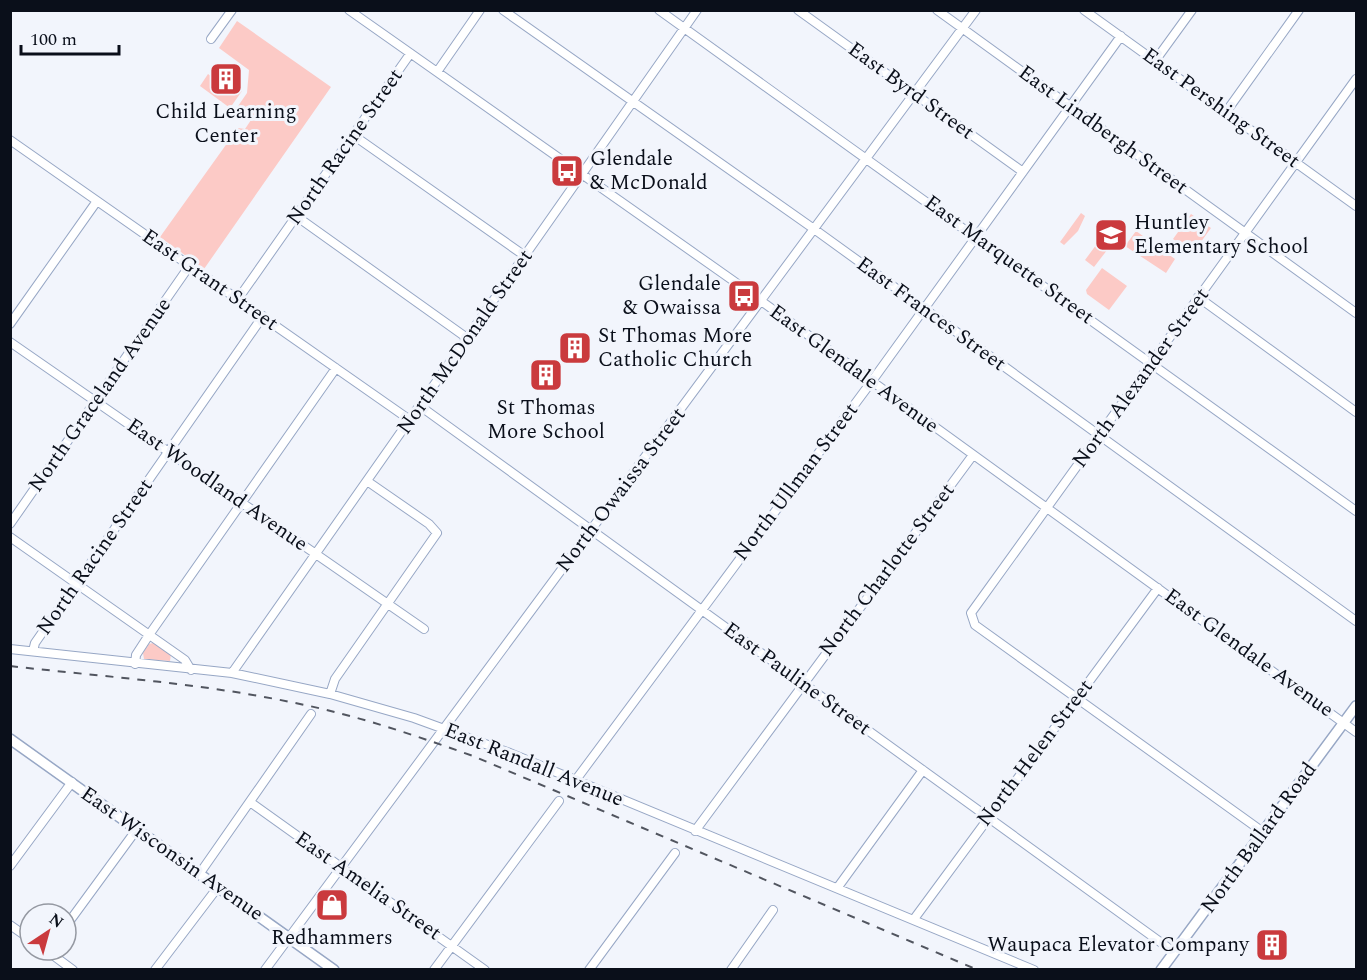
<svg xmlns="http://www.w3.org/2000/svg" width="1367" height="980" viewBox="0 0 1367 980" font-family="Spectral,serif">
	<rect width="100%" height="100%" fill="#f2f5fc"/>
	<path fill="#fccac6" d="M 237,21 L 331,87 L 204,269 L 160,237 L 238,128 L 245,129 L 251,120 L 236,109 L 247,93 L 249,70 L 219,48 Z
		M 208,74 L 236,94 L 242,91 L 230,108 L 200,86 Z
		M 1081,213 L 1085,216 L 1078,231 L 1064,245 L 1060,242 Z
		M 1191,214 L 1211,228 L 1193,253 L 1173,239 Z
		M 1136,231 L 1175,259 L 1166,273 L 1125,246 Z
		M 1102,237 L 1111,245 L 1094,267 L 1085,260 Z
		M 1102,268 L 1127,286 L 1109,310 L 1087,294 L 1086,290 Z
		M 153,643 L 171,654 L 170,661 L 144,659 L 143,653 L 149,644 Z"/>
	<g fill="none" stroke-linecap="round" stroke-linejoin="round">
		<g stroke="#97a7c5" stroke-width="10">
			<path id="minor" d="M 349,10 L 735,282 L 1356,732
				M 503,10 L 814,229 L 1356,621
				M 659,10 L 1356,511
				M 798,10 L 1023,172
				M 937,10 L 1356,313
				M 1084,10 L 1356,206
				M 211,39 L 232,10
				M 1155,61 L 1192,10
				M 437,72 L 480,10
				M 1226,112 L 1299,10
				M 353,135 L 525,256
				M 10,140 L 410,420
				M 296,216 L 467,338
				M 1198,297 L 1356,412
				M 238,299 L 410,54
				M 10,324 L 97,201
				M 10,342 L 424,629
				M 420,406 L 1174,952
				M 10,524 L 190,265
				M 10,537 L 185,660 L 191,670
				M 10,649 L 232,673 L 330,694 L 414,718 L 510,753 L 1034,970
				M 33,651 L 35,643 L 263,316
				M 135,664 L 136,655 L 149,635 L 336,368
				M 232,673 L 697,10
				M 330,694 L 335,679 L 437,533 L 429,524 L 367,481
				M 575,781 L 872,381 L 1121,36
				M 250,802 L 485,970
				M 695,831 L 973,455
				M 1263,832 L 975,625 L 971,613 L 1356,79
				M 10,866 L 72,782
				M 200,873 L 311,714
				M 838,887 L 923,770
				M 914,919 L 1158,588
				M 10,925 L 30,939
				M 66,926 L 137,829
				M 46,950 L 73,970
				M 155,970 L 218,887
				M 265,970 L 976,10
				M 434,970 L 559,801
				M 589,970 L 675,853
				M 731,970 L 773,910"/>
		</g>
		<g stroke="#97a7c5" stroke-width="12">
			<path id="major" d="M 10,739 L 334,970
				M 1161,970 L 1356,706"/>
		</g>
		<use href="#minor" stroke="#fff" stroke-width="8"/>
		<use href="#major" stroke="#fff" stroke-width="9"/>
		<path stroke="#51555f" stroke-width="2" stroke-dasharray="8 8" stroke-linecap="butt" d="M 10,666 C 105,677 201,683 295,703 C 356,715 414,735 473,756 L 978,970"/>
	</g>
	<defs>
		<g id="building-square" transform="scale(1.725)"><rect x="-9" y="-9" width="18" height="18" rx="4" fill="#ca3a3d" stroke="#f2f5fc"/><path d="M-4-6H4V6H1V3H-1V6H-4ZM-2.5-4.3h1.7v1.8h-1.7ZM.8-4.3h1.7v1.8H.8ZM-2.5-1h1.7V.8h-1.7ZM.8-1h1.7V.8H.8Z" fill="#fff"/></g>
		<g id="bus-square" transform="scale(1.725)"><rect x="-9" y="-9" width="18" height="18" rx="4" fill="#ca3a3d" stroke="#f2f5fc"/><path d="M-5-6H5V4H4V6H2V4H-2V6H-4V4H-5ZM-3.5-4V0h7V-4ZM-3.5 1.2v1.5H-2V1.2ZM2 1.2v1.5H3.5V1.2Z" fill="#fff"/></g>
		<g id="school-square" transform="scale(1.725)"><rect x="-9" y="-9" width="18" height="18" rx="4" fill="#ca3a3d" stroke="#f2f5fc"/><path d="M0-5L7-2L0 1L-7-2ZM-4 1L0 2.5L4 1V4Q0 6-4 4Z" fill="#fff"/></g>
		<g id="shop-square" transform="scale(1.725)"><rect x="-9" y="-9" width="18" height="18" rx="4" fill="#ca3a3d" stroke="#f2f5fc"/><path d="M-5-2.5h2.3a2.7 3.5 0 0 1 5.4 0H5L5.5 6h-11ZM-1.5-2.5h3a1.5 2.3 0 0 0-3 0Z" fill="#fff"/></g>
	</defs>
	<g fill-rule="evenodd">
		<use href="#building-square" x="226" y="79"/>
		<use href="#bus-square" x="567" y="171"/>
		<use href="#school-square" x="1111" y="235"/>
		<use href="#bus-square" x="744" y="296"/>
		<use href="#building-square" x="575" y="348"/>
		<use href="#building-square" x="546" y="375"/>
		<use href="#shop-square" x="332" y="905"/>
		<use href="#building-square" x="1272" y="945"/>
	</g>
	<g text-anchor="middle" dominant-baseline="central" stroke-width="6" stroke-linejoin="round" paint-order="stroke">
		<g font-size="21" fill="#0a0f1a" stroke="#f2f5fc">
			<text transform="translate(911 91) rotate(36)">East Byrd Street</text>
			<text transform="translate(1221 108) rotate(36)">East Pershing Street</text>
			<text transform="translate(1103 130) rotate(36)">East Lindbergh Street</text>
			<text transform="translate(345 147) rotate(-55)">North Racine Street</text>
			<text transform="translate(1009 260) rotate(36)">East Marquette Street</text>
			<text transform="translate(210 280) rotate(35)">East Grant Street</text>
			<text transform="translate(931 314) rotate(36)">East Frances Street</text>
			<text transform="translate(465 342) rotate(-55)">North McDonald Street</text>
			<text transform="translate(854 369) rotate(36)">East Glendale Avenue</text>
			<text transform="translate(1141 378) rotate(-54)">North Alexander Street</text>
			<text transform="translate(100 395) rotate(-55)">North Graceland Avenue</text>
			<text transform="translate(796 482) rotate(-53)">North Ullman Street</text>
			<text transform="translate(217 485) rotate(35)">East Woodland Avenue</text>
			<text transform="translate(621 490) rotate(-53)">North Owaissa Street</text>
			<text transform="translate(95 557) rotate(-55)">North Racine Street</text>
			<text transform="translate(887 570) rotate(-53)">North Charlotte Street</text>
			<text transform="translate(1249 653) rotate(36)">East Glendale Avenue</text>
			<text transform="translate(797 679) rotate(36)">East Pauline Street</text>
			<text transform="translate(1035 753) rotate(-53)">North Helen Street</text>
			<text transform="translate(534 765) rotate(22)">East Randall Avenue</text>
			<text transform="translate(1259 838) rotate(-54)">North Ballard Road</text>
			<text transform="translate(172 854) rotate(35)">East Wisconsin Avenue</text>
			<text transform="translate(368 886) rotate(35)">East Amelia Street</text>
		</g>
		<g font-size="21" fill="#0a0f1a" stroke="#f2f5fc">
			<text x="226" y="112">Child Learning<tspan x="226" dy="24">Center</tspan></text>
			<text x="590" y="159" text-anchor="start">Glendale<tspan x="590" dy="24">&amp; McDonald</tspan></text>
			<text x="1134" y="223" text-anchor="start">Huntley<tspan x="1134" dy="24">Elementary School</tspan></text>
			<text x="721" y="284" text-anchor="end">Glendale<tspan x="721" dy="24">&amp; Owaissa</tspan></text>
			<text x="598" y="336" text-anchor="start">St Thomas More<tspan x="598" dy="24">Catholic Church</tspan></text>
			<text x="546" y="408">St Thomas<tspan x="546" dy="24">More School</tspan></text>
			<text x="332" y="938">Redhammers</text>
			<text x="1249" y="945" text-anchor="end">Waupaca Elevator Company</text>
		</g>
	</g>
	<rect width="1367" height="980" fill="none" stroke="#0a0f1a" stroke-width="24"/>
	<g transform="translate(48 932) rotate(36)"><circle r="28" fill="#f2f5fc" stroke="#9599a2" stroke-width="1.5"/>
	<path d="M0-4.5L10 22L0 15L-10 22Z" fill="#ca3a3d"/>
	<text y="-9" font-size="16" font-weight="bold" text-anchor="middle" fill="#0a0f1a">N</text>
	</g>
	<path d="M21 45v9h98v-9" fill="none" stroke="#0a0f1a" stroke-width="3"/>
	<text x="30" y="45" font-size="18" fill="#0a0f1a" stroke="#f2f5fc" stroke-width="4.5" paint-order="stroke">100 m</text>
</svg>
